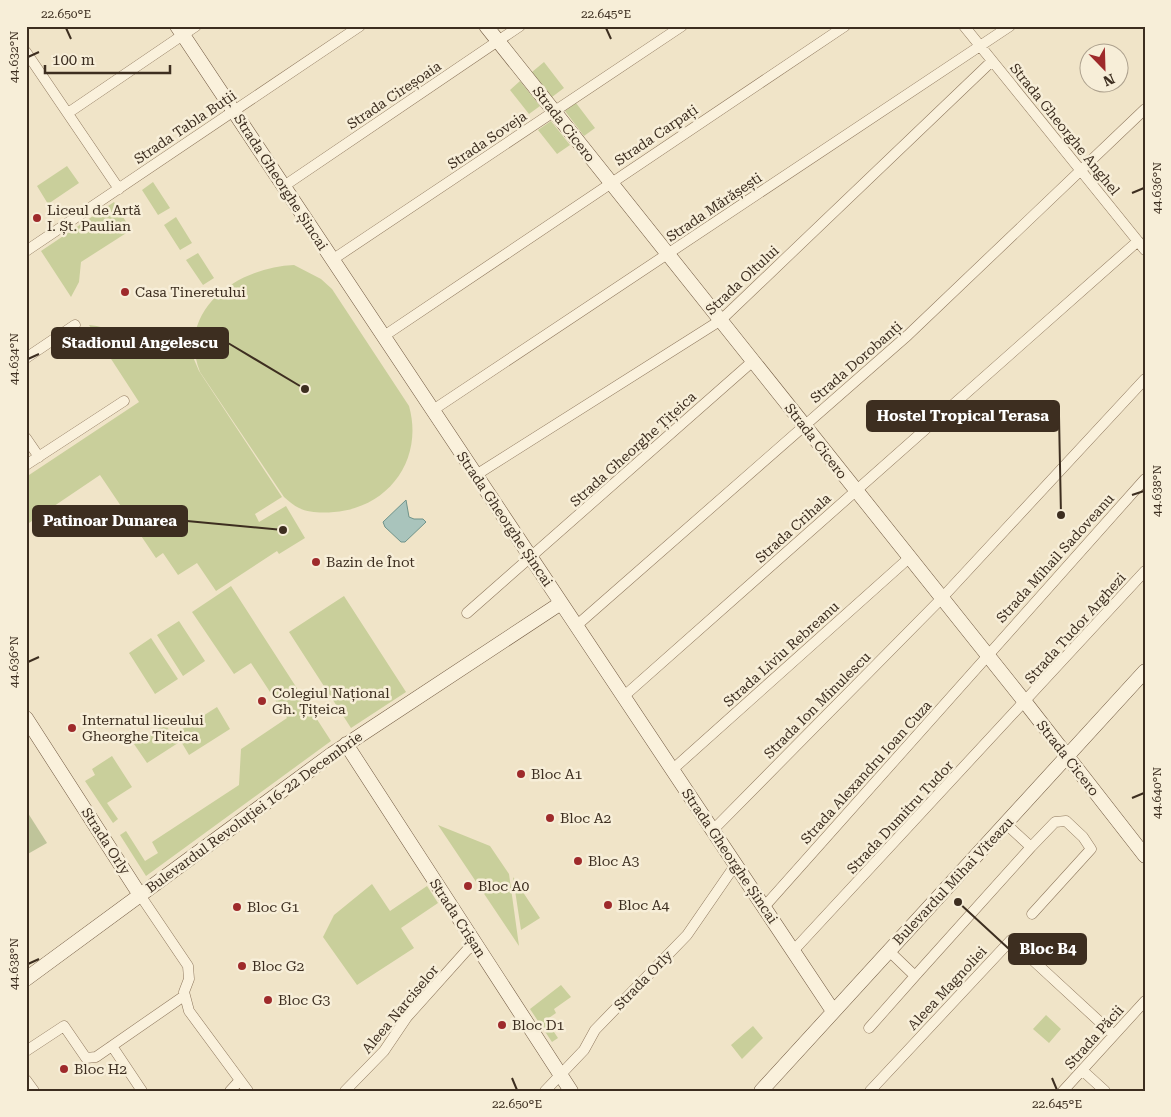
<svg xmlns="http://www.w3.org/2000/svg" width="1171" height="1117" viewBox="0 0 1171 1117" font-family="'Roboto Serif',serif">
	<rect width="100%" height="100%" fill="#f0e4c8"/>
	<path fill="#c9cf9b" d="M 544,62 L 564,88 L 552,97 L 532,72 Z
		M 520,81 L 540,106 L 529,114 L 510,90 Z
		M 576,103 L 595,128 L 584,136 L 565,111 Z
		M 551,121 L 570,145 L 557,154 L 538,130 Z
		M 67,166 L 79,183 L 48,204 L 37,186 Z
		M 153,182 L 170,208 L 158,215 L 142,190 Z
		M 114,202 L 131,230 L 81,262 L 79,282 L 71,297 L 41,251 Z
		M 176,217 L 192,243 L 180,250 L 164,225 Z
		M 198,253 L 214,278 L 203,285 L 186,260 Z
		M 294,265 L 321,279 L 332,289 L 409,406 C 424,459 389,508 334,512 C 323,513 309,513 299,508 C 294,506 289,501 284,497 L 200,372 C 175,309 239,267 294,265 Z
		M 89,325 C 101,326 117,332 128,329 L 187,343 L 199,371 L 282,497 L 255,514 L 259,522 L 286,506 L 305,538 L 279,554 L 277,551 L 216,591 L 197,563 L 178,575 L 163,553 L 156,558 L 100,475 L 26,525 L 26,477 L 139,402 Z
		M 231,586 L 331,741 L 146,876 L 120,835 L 126,831 L 145,861 L 158,853 L 152,842 L 239,785 L 241,749 L 287,718 L 251,663 L 234,674 L 192,612 Z
		M 344,596 L 406,692 L 351,728 L 289,632 Z
		M 179,621 L 205,661 L 183,676 L 157,635 Z
		M 151,638 L 178,679 L 155,694 L 129,653 Z
		M 217,707 L 230,729 L 189,755 L 176,733 Z
		M 165,724 L 178,743 L 147,763 L 134,744 Z
		M 112,756 L 132,787 L 107,803 L 118,819 L 113,823 L 85,781 L 95,775 L 92,769 Z
		M 438,825 L 490,846 L 509,874 L 519,946 Z
		M 513,877 L 540,918 L 521,930 Z
		M 372,884 L 390,911 L 427,886 L 438,903 L 401,928 L 414,948 L 357,985 L 323,937 L 334,915 Z
		M 561,985 L 571,997 L 554,1009 L 556,1013 L 546,1020 L 558,1038 L 552,1042 L 530,1009 Z
		M 1046,1015 L 1061,1029 L 1049,1043 L 1033,1029 Z
		M 753,1026 L 763,1038 L 742,1059 L 731,1045 Z"/>
	<path fill="#bfc49a" d="M 26,810 L 47,843 L 26,855 Z"/>
	<path fill="#a9c4bc" stroke="#6f938a" d="M 406,500 L 409,517 L 414,519 L 423,519 L 426,522 L 405,542 L 401,542 L 385,527 L 383,522 Z"/>
	<g fill="none" stroke-linecap="round" stroke-linejoin="round">
		<g stroke="#8d765c" stroke-width="11">
			<path id="street" d="M 964,26 L 1145,250
				M 26,52 L 119,189
				M 68,113 L 196,26
				M 284,186 L 520,26
				M 26,251 L 360,26
				M 332,260 L 682,26
				M 384,336 L 845,26
				M 26,358 L 75,325
				M 433,410 L 1010,26
				M 26,438 L 39,457
				M 26,465 L 124,401
				M 476,475 L 721,320 L 992,61
				M 467,613 L 753,361
				M 576,626 L 908,335 L 1145,109
				M 623,697 L 1138,241
				M 672,770 L 909,558
				M 713,830 L 941,599 L 1145,379
				M 1031,847 L 1055,822 L 1066,821 L 1083,837 L 1091,849 L 1032,914
				M 140,895 L 188,966 L 189,979 L 184,992 L 189,1011 L 248,1091
				M 765,906 L 1145,479
				M 794,950 L 1145,571
				M 915,976 L 1031,847 L 1006,824
				M 869,1028 L 915,976 L 889,951
				M 112,1046 L 142,1091
				M 26,1051 L 64,1026 L 86,1058 L 96,1057 L 184,996
				M 1082,1070 L 1105,1091
				M 26,1080 L 34,1091
				M 230,1091 L 240,1080
				M 345,1091 L 384,1051 L 407,1017 L 467,950 L 476,945
				M 545,1091 L 584,1050 L 595,1030 L 687,935 L 736,864
				M 870,1091 L 1011,940 L 1114,1035
				M 1063,1091 L 1145,1001"/>
		</g>
		<g stroke="#6f573f" stroke-width="15">
			<path id="secondary" d="M 177,26 L 833,1011
				M 486,26 L 1025,702 L 1145,856
				M 26,718 L 140,895
				M 346,744 L 571,1091
				M 26,979 L 332,754 L 561,603
				M 761,1091 L 1145,671"/>
		</g>
		<use href="#street" stroke="#faf1dc" stroke-width="10"/>
		<use href="#secondary" stroke="#faf1dc" stroke-width="14"/>
	</g>
	<path fill="none" stroke="#3d2e20" stroke-width="2" d="M 66,28 L 71,39M 606,28 L 611,39M 28,57 L 39,52M 1132,193 L 1144,188M 28,359 L 39,354M 1132,495 L 1144,491M 28,662 L 39,657M 1132,798 L 1144,793M 28,964 L 39,959M 512,1078 L 517,1090M 1052,1078 L 1057,1090"/>
	<g fill="#9e2a2b" stroke="#f7eed8" stroke-width="2">
		<circle cx="37" cy="218" r="5"/>
		<circle cx="125" cy="292" r="5"/>
		<circle cx="316" cy="562" r="5"/>
		<circle cx="262" cy="701" r="5"/>
		<circle cx="72" cy="728" r="5"/>
		<circle cx="521" cy="774" r="5"/>
		<circle cx="550" cy="818" r="5"/>
		<circle cx="578" cy="861" r="5"/>
		<circle cx="468" cy="886" r="5"/>
		<circle cx="608" cy="905" r="5"/>
		<circle cx="237" cy="907" r="5"/>
		<circle cx="242" cy="966" r="5"/>
		<circle cx="268" cy="1000" r="5"/>
		<circle cx="502" cy="1025" r="5"/>
		<circle cx="64" cy="1069" r="5"/>
	</g>
	<g text-anchor="middle" dominant-baseline="central" stroke-width="5" stroke-linejoin="round" paint-order="stroke">
		<g font-size="14" fill="#3d2e20" stroke="#f7eed8">
			<text transform="translate(394 95) rotate(-34)">Strada Cireșoaia</text>
			<text transform="translate(564 124) rotate(52)">Strada Cicero</text>
			<text transform="translate(185 127) rotate(-34)">Strada Tabla Buții</text>
			<text transform="translate(1065 129) rotate(51)">Strada Gheorghe Anghel</text>
			<text transform="translate(656 135) rotate(-34)">Strada Carpați</text>
			<text transform="translate(487 140) rotate(-34)">Strada Soveja</text>
			<text transform="translate(281 182) rotate(57)">Strada Gheorghe Șincai</text>
			<text transform="translate(714 207) rotate(-34)">Strada Mărășești</text>
			<text transform="translate(742 280) rotate(-43)">Strada Oltului</text>
			<text transform="translate(856 362) rotate(-41)">Strada Dorobanți</text>
			<text transform="translate(816 441) rotate(52)">Strada Cicero</text>
			<text transform="translate(633 449) rotate(-42)">Strada Gheorghe Țițeica</text>
			<text transform="translate(505 519) rotate(56)">Strada Gheorghe Șincai</text>
			<text transform="translate(793 528) rotate(-42)">Strada Crihala</text>
			<text transform="translate(1055 558) rotate(-48)">Strada Mihail Sadoveanu</text>
			<text transform="translate(1075 628) rotate(-48)">Strada Tudor Arghezi</text>
			<text transform="translate(781 654) rotate(-42)">Strada Liviu Rebreanu</text>
			<text transform="translate(817 705) rotate(-45)">Strada Ion Minulescu</text>
			<text transform="translate(1068 758) rotate(52)">Strada Cicero</text>
			<text transform="translate(866 772) rotate(-48)">Strada Alexandru Ioan Cuza</text>
			<text transform="translate(254 812) rotate(-36)">Bulevardul Revoluției 16-22 Decembrie</text>
			<text transform="translate(900 817) rotate(-47)">Strada Dumitru Tudor</text>
			<text transform="translate(106 841) rotate(57)">Strada Orly</text>
			<text transform="translate(730 856) rotate(56)">Strada Gheorghe Șincai</text>
			<text transform="translate(953 881) rotate(-47)">Bulevardul Mihai Viteazu</text>
			<text transform="translate(458 918) rotate(57)">Strada Crișan</text>
			<text transform="translate(643 980) rotate(-46)">Strada Orly</text>
			<text transform="translate(947 988) rotate(-47)">Aleea Magnoliei</text>
			<text transform="translate(400 1009) rotate(-50)">Aleea Narciselor</text>
			<text transform="translate(1094 1037) rotate(-48)">Strada Păcii</text>
		</g>
		<g font-size="14" fill="#3d2e20" stroke="#f7eed8" text-anchor="start">
			<text x="47" y="210">Liceul de Artă<tspan x="47" dy="16">I. Șt. Paulian</tspan></text>
			<text x="135" y="292">Casa Tineretului</text>
			<text x="326" y="562">Bazin de Înot</text>
			<text x="272" y="693">Colegiul Național<tspan x="272" dy="16">Gh. Țițeica</tspan></text>
			<text x="82" y="720">Internatul liceului<tspan x="82" dy="16">Gheorghe Titeica</tspan></text>
			<text x="531" y="774">Bloc A1</text>
			<text x="560" y="818">Bloc A2</text>
			<text x="588" y="861">Bloc A3</text>
			<text x="478" y="886">Bloc A0</text>
			<text x="618" y="905">Bloc A4</text>
			<text x="247" y="907">Bloc G1</text>
			<text x="252" y="966">Bloc G2</text>
			<text x="278" y="1000">Bloc G3</text>
			<text x="512" y="1025">Bloc D1</text>
			<text x="74" y="1069">Bloc H2</text>
		</g>
	</g>
	<path fill="none" stroke="#3d2e20" stroke-width="2" d="M305 389L228 343M1061 515L1059 416M283 530L187 521M958 902L1009 949"/>
	<g fill="#3d2e20" stroke="#f7eed8" stroke-width="2">
		<circle cx="305" cy="389" r="5"/>
		<circle cx="1061" cy="515" r="5"/>
		<circle cx="283" cy="530" r="5"/>
		<circle cx="958" cy="902" r="5"/>
	</g>
	<g fill="#3d2e20" stroke="#3d2e20" stroke-width="2">
		<rect x="52" y="328" width="176" height="30" rx="5"/>
		<rect x="867" y="401" width="192" height="30" rx="5"/>
		<rect x="33" y="506" width="154" height="30" rx="5"/>
		<rect x="1009" y="934" width="77" height="30" rx="5"/>
	</g>
	<g font-size="15" text-anchor="middle" font-weight="bold" fill="#fff">
		<text x="140" y="348">Stadionul Angelescu</text>
		<text x="963" y="421">Hostel Tropical Terasa</text>
		<text x="110" y="526">Patinoar Dunarea</text>
		<text x="1048" y="954">Bloc B4</text>
	</g>
	<rect width="1171" height="1117" fill="none" stroke="#f7eed8" stroke-width="55"/>
	<g transform="translate(1104 68) rotate(157)"><circle r="24" fill="#f7eed8" stroke="#ada18e"/>
	<path d="M0-4L9 19L0 12L-9 19Z" fill="#9e2a2b"/>
	<text y="-8" font-size="14" font-weight="bold" text-anchor="middle" fill="#3d2e20">N</text>
	</g>
	<path d="M45 65v8h125v-8" fill="none" stroke="#3d2e20" stroke-width="2.5"/>
	<text x="52" y="65" font-size="15" fill="#3d2e20" stroke="#f7eed8" stroke-width="4" paint-order="stroke">100 m</text>
	<rect x="28" y="28" width="1116" height="1062" fill="none" stroke="#3d2e20" stroke-width="2"/>
	<g font-size="12" text-anchor="middle" fill="#3d2e20">
		<text x="66" y="18">22.650°E</text>
		<text x="606" y="18">22.645°E</text>
		<text transform="translate(14 57) rotate(-90)" y="4">44.632°N</text>
		<text transform="translate(1157 188) rotate(-90)" y="4">44.636°N</text>
		<text transform="translate(14 359) rotate(-90)" y="4">44.634°N</text>
		<text transform="translate(1157 491) rotate(-90)" y="4">44.638°N</text>
		<text transform="translate(14 662) rotate(-90)" y="4">44.636°N</text>
		<text transform="translate(1157 793) rotate(-90)" y="4">44.640°N</text>
		<text transform="translate(14 964) rotate(-90)" y="4">44.638°N</text>
		<text x="517" y="1108">22.650°E</text>
		<text x="1057" y="1108">22.645°E</text>
	</g>
</svg>
